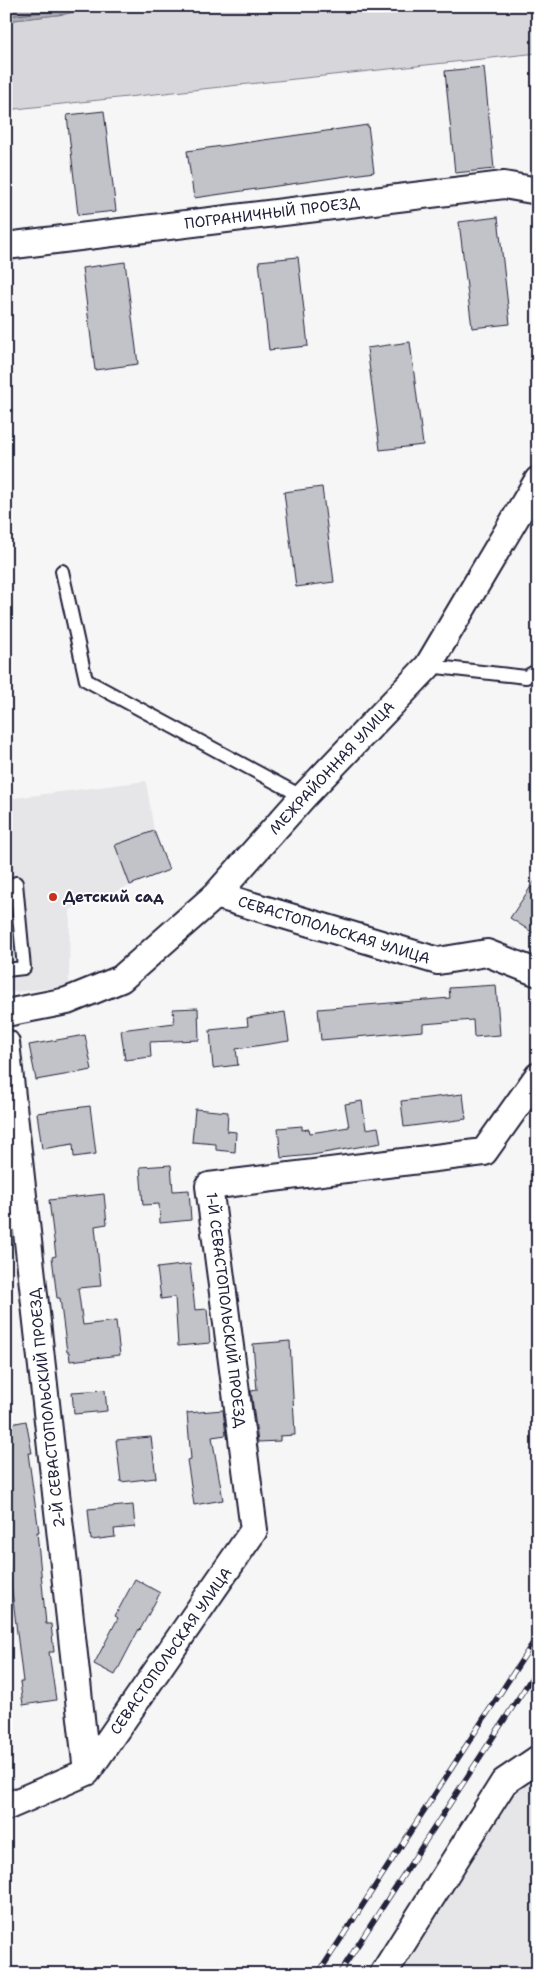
<svg xmlns="http://www.w3.org/2000/svg" width="544" height="1980" viewBox="0 0 544 1980" font-family="'Shantell Sans',sans-serif">
	<rect width="100%" height="100%" fill="#f6f6f7"/>
	<filter id="ink" filterUnits="userSpaceOnUse"><feTurbulence type="fractalNoise" baseFrequency=".02" numOctaves="2"/><feDisplacementMap in="SourceGraphic" scale="10" xChannelSelector="R" yChannelSelector="G"/><feConvolveMatrix kernelMatrix="1 2 1 2 8 2 1 2 1" color-interpolation-filters="sRGB"/></filter>
	<g filter="url(#ink)">
		<path fill="#e6e6e9" d="M 146,781 L 154,831 L 169,870 L 70,910 L 69,986 L 6,993 L 6,799 Z
			M 538,1759 L 538,1974 L 383,1974 L 504,1782 Z"/>
		<path fill="#d7d7db" stroke="#7c7c8b" d="M 103,6 L 538,6 L 538,53 L 6,110 L 6,21 L 65,14 Z"/>
		<path fill="#aeaeb7" stroke="#767685" d="M 6,6 L 94,6 L 65,14 L 6,21 Z"/>
		<g fill="none" stroke-linecap="round" stroke-linejoin="round">
			<path stroke="#5a5a6d" stroke-width="1" d="M 6,16 L 64,10 L 76,6"/>
		</g>
		<path fill="#c2c2c9" stroke="#22223b" d="M 484,67 L 494,169 L 455,173 L 445,71 Z
			M 104,111 L 116,211 L 78,215 L 67,115 Z
			M 368,125 L 374,172 L 194,198 L 187,151 Z
			M 498,217 L 510,324 L 472,328 L 459,222 Z
			M 298,257 L 308,346 L 269,350 L 259,261 Z
			M 125,262 L 138,364 L 95,370 L 82,268 Z
			M 410,342 L 423,445 L 380,450 L 367,348 Z
			M 322,487 L 334,582 L 296,587 L 284,492 Z
			M 154,831 L 169,870 L 130,885 L 115,845 Z
			M 538,876 L 538,936 L 510,918 Z
			M 496,985 L 500,1035 L 474,1037 L 473,1020 L 423,1024 L 423,1031 L 321,1040 L 318,1009 L 450,998 L 449,988 Z
			M 198,1008 L 199,1040 L 150,1042 L 151,1057 L 125,1060 L 121,1030 L 174,1023 L 173,1009 Z
			M 285,1012 L 289,1041 L 236,1049 L 238,1065 L 213,1068 L 210,1030 L 248,1026 L 247,1018 Z
			M 85,1035 L 92,1070 L 36,1080 L 29,1045 Z
			M 463,1094 L 466,1119 L 404,1127 L 401,1101 Z
			M 362,1101 L 366,1129 L 378,1127 L 381,1143 L 312,1155 L 281,1158 L 278,1128 L 302,1126 L 302,1130 L 309,1129 L 310,1133 L 349,1127 L 345,1104 Z
			M 90,1106 L 96,1154 L 74,1157 L 73,1144 L 42,1149 L 37,1113 Z
			M 195,1109 L 228,1112 L 227,1131 L 236,1132 L 235,1152 L 216,1150 L 216,1144 L 192,1142 Z
			M 171,1165 L 173,1191 L 189,1190 L 191,1220 L 160,1223 L 159,1204 L 143,1205 L 140,1167 Z
			M 104,1194 L 107,1224 L 95,1226 L 101,1286 L 78,1288 L 83,1325 L 116,1321 L 120,1355 L 70,1361 L 69,1352 L 67,1352 L 60,1298 L 57,1298 L 52,1257 L 56,1256 L 49,1200 Z
			M 190,1264 L 195,1310 L 207,1309 L 210,1343 L 178,1346 L 175,1297 L 161,1299 L 157,1268 Z
			M 290,1341 L 295,1435 L 280,1436 L 280,1441 L 258,1442 L 251,1391 L 257,1390 L 253,1344 Z
			M 105,1390 L 107,1411 L 74,1414 L 72,1392 Z
			M 223,1410 L 226,1435 L 212,1437 L 223,1500 L 194,1505 L 187,1460 L 191,1459 L 187,1413 Z
			M 26,1421 L 32,1453 L 28,1453 L 39,1532 L 37,1532 L 46,1624 L 51,1624 L 54,1652 L 49,1652 L 56,1700 L 23,1705 L 20,1682 L 23,1682 L 7,1550 L 9,1550 L 6,1525 L 6,1425 Z
			M 151,1437 L 156,1478 L 121,1482 L 116,1440 Z
			M 133,1505 L 135,1527 L 114,1529 L 115,1537 L 91,1540 L 88,1509 Z
			M 135,1579 L 160,1593 L 140,1630 L 139,1629 L 115,1675 L 94,1664 L 118,1618 L 115,1616 Z"/>
		<g fill="none" stroke-linecap="round" stroke-linejoin="round">
			<g stroke="#22223b" stroke-width="16">
				<path id="service" d="M 62,571 L 86,680 L 303,797
					M 428,666 L 526,677 L 538,670
					M 6,970 L 24,968 L 16,883"/>
			</g>
			<g stroke="#22223b" stroke-width="30">
				<path id="minor" d="M 6,246 L 504,185 L 538,191
					M 216,895 L 438,961 L 487,953 L 538,973
					M 6,1013 L 67,1001 L 121,979 L 216,895 L 303,797 L 428,666 L 538,480
					M 6,1043 L 87,1772
					M 87,1772 L 254,1530 L 209,1186 L 484,1152 L 538,1076
					M 6,1807 L 87,1772
					M 383,1974 L 504,1782 L 538,1759"/>
			</g>
			<use href="#service" stroke="#fff" stroke-width="12"/>
			<use href="#minor" stroke="#fff" stroke-width="26"/>
			<g stroke="#22223b" stroke-width="5.5">
				<path id="rail" d="M 318,1974 L 538,1635
					M 339,1974 L 538,1668"/>
			</g>
			<use href="#rail" stroke="#fff" stroke-width="4" stroke-dasharray="11" stroke-linecap="butt"/>
		</g>
	</g>
	<circle fill="#c8321e" stroke="#fff" stroke-width="2" cx="53" cy="897" r="5"/>
	<g text-anchor="middle" dominant-baseline="central" stroke-width="4" stroke-linejoin="round" paint-order="stroke">
		<g font-size="15" fill="#22223b" stroke="#fff">
			<text transform="translate(272 213) rotate(-7)">ПОГРАНИЧНЫЙ ПРОЕЗД</text>
			<text transform="translate(332 768) rotate(-47)">МЕЖРАЙОННАЯ УЛИЦА</text>
			<text transform="translate(334 930) rotate(17)">СЕВАСТОПОЛЬСКАЯ УЛИЦА</text>
			<text transform="translate(226 1310) rotate(83)">1-Й СЕВАСТОПОЛЬСКИЙ ПРОЕЗД</text>
			<text transform="translate(47 1408) rotate(-96)">2-Й СЕВАСТОПОЛЬСКИЙ ПРОЕЗД</text>
			<text transform="translate(171 1651) rotate(-55)">СЕВАСТОПОЛЬСКАЯ УЛИЦА</text>
		</g>
		<g font-size="15" font-weight="bold" fill="#22223b" stroke="#fff" text-anchor="start">
			<text x="63" y="897">Детский сад</text>
		</g>
	</g>
	<rect width="544" height="1980" fill="none" stroke="#fff" stroke-width="25"/>
	<rect x="12" y="12" width="519" height="1955" fill="none" stroke="#22223b" stroke-width="2" filter="url(#ink)"/>
</svg>
